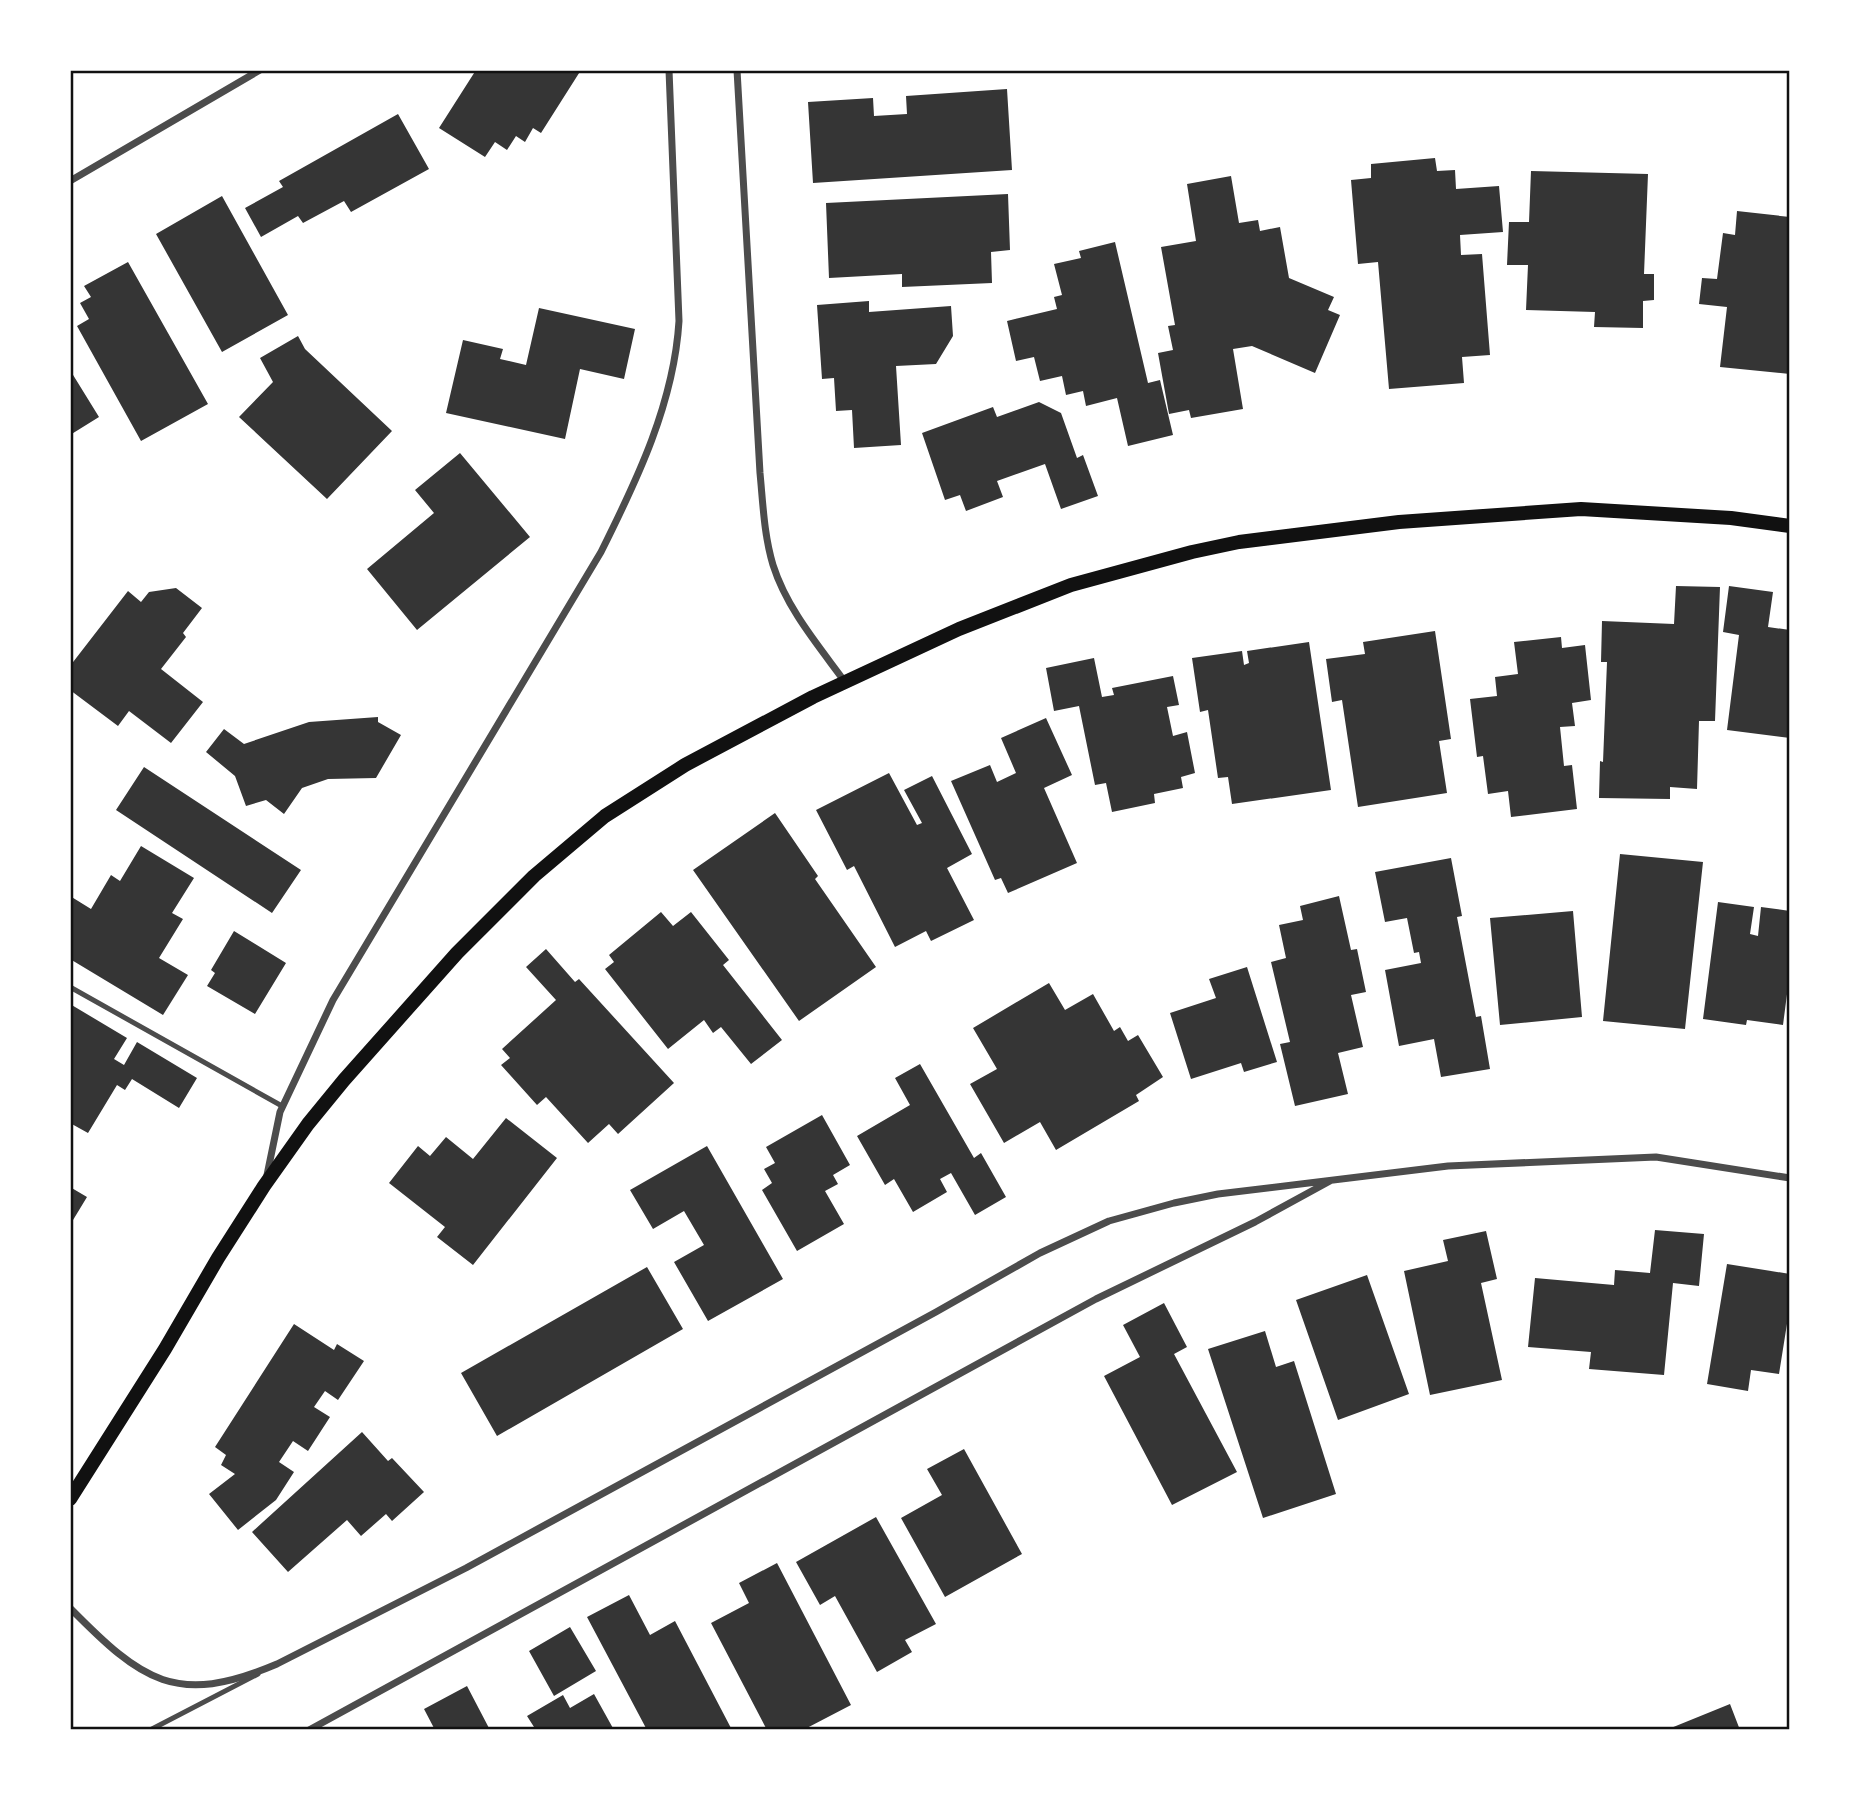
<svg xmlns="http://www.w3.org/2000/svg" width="1860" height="1800" viewBox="0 0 1860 1800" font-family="'Fira Sans',sans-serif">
	<rect width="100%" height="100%" fill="#fff"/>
	<path fill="#353535" d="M 476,70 L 581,70 L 541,133 L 533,128 L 525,142 L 516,136 L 507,150 L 495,142 L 485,157 L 439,128 Z
		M 1007,89 L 1012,170 L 813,183 L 808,102 L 873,98 L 874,116 L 907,114 L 906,96 Z
		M 398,114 L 429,169 L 351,212 L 344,201 L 303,223 L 298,216 L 261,237 L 245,208 L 283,187 L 279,181 Z
		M 1435,158 L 1437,171 L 1455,170 L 1456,189 L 1499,186 L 1503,232 L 1460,235 L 1461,255 L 1482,254 L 1490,355 L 1462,357 L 1464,383 L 1389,389 L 1378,262 L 1358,264 L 1351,180 L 1371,178 L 1371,164 Z
		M 1531,171 L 1648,174 L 1644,274 L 1654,274 L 1654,300 L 1643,301 L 1643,328 L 1594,327 L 1595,312 L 1526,310 L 1528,265 L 1507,265 L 1509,222 L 1529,222 Z
		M 1231,176 L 1239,223 L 1258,220 L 1260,231 L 1280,227 L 1289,278 L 1334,297 L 1328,310 L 1340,315 L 1315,373 L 1252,346 L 1233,349 L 1243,409 L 1191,418 L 1189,410 L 1169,414 L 1158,353 L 1173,350 L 1168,326 L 1175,325 L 1161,247 L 1196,241 L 1187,184 Z
		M 1008,194 L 1010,250 L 991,252 L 992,283 L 902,287 L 902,274 L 829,278 L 826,203 Z
		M 222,196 L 288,315 L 222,352 L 156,234 Z
		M 1737,211 L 1790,217 L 1790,374 L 1720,367 L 1727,307 L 1699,304 L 1702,278 L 1717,279 L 1723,233 L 1735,235 Z
		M 1115,242 L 1148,383 L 1160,380 L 1173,435 L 1128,446 L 1117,398 L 1086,406 L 1083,391 L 1066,395 L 1062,376 L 1040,381 L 1034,357 L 1016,361 L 1007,321 L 1057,309 L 1054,297 L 1062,295 L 1054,264 L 1081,258 L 1079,251 Z
		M 128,262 L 208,404 L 141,441 L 77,326 L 89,319 L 80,303 L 91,297 L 84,286 Z
		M 869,301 L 869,312 L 951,306 L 953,336 L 936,364 L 896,366 L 901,445 L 854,448 L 852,410 L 836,411 L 834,378 L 822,379 L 817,305 Z
		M 539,308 L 635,329 L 624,379 L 580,369 L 565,439 L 446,413 L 463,340 L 503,349 L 500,359 L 526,365 Z
		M 298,336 L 305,349 L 392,431 L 327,499 L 239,417 L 273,382 L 260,358 Z
		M 70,370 L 99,417 L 70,435 Z
		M 1039,402 L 1061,413 L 1077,458 L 1083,455 L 1098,496 L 1061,509 L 1045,464 L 997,481 L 1003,497 L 966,511 L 960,495 L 945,500 L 922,433 L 993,407 L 997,417 Z
		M 460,453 L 530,537 L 417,630 L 367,569 L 434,513 L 415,490 Z
		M 1676,586 L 1720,587 L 1715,721 L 1699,721 L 1697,789 L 1670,787 L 1670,799 L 1599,798 L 1600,761 L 1603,762 L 1607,662 L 1601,662 L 1602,621 L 1674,624 Z
		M 1729,586 L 1773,592 L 1768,627 L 1790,630 L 1790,738 L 1727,730 L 1739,635 L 1723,632 Z
		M 176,588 L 202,608 L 183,633 L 186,637 L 161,669 L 203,702 L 171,743 L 129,711 L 118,726 L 70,690 L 70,666 L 128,591 L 141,602 L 149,592 Z
		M 1435,631 L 1451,739 L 1439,741 L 1447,793 L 1358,807 L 1342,700 L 1332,702 L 1326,659 L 1365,654 L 1363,642 Z
		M 1561,637 L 1562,648 L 1585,645 L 1591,700 L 1572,703 L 1575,726 L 1560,727 L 1564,766 L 1572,765 L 1577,809 L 1511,817 L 1508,791 L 1488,794 L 1483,756 L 1477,757 L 1470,699 L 1497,696 L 1495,677 L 1518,674 L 1514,642 Z
		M 1309,642 L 1331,790 L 1232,804 L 1228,777 L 1218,778 L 1208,710 L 1200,712 L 1192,658 L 1242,651 L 1244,665 L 1249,663 L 1247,651 Z
		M 1094,658 L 1102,697 L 1114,695 L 1112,688 L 1173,676 L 1179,705 L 1167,707 L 1173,736 L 1187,732 L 1195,773 L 1181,777 L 1183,788 L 1154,794 L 1155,803 L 1112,812 L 1106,783 L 1095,785 L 1079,706 L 1054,711 L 1046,668 Z
		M 378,717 L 378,722 L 401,735 L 376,778 L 328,779 L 302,788 L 284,814 L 266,800 L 246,806 L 235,776 L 206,752 L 224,729 L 244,744 L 309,722 Z
		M 1046,718 L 1072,775 L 1044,788 L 1077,863 L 1008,893 L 1001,878 L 995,880 L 951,781 L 990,765 L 997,782 L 1016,773 L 1001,738 Z
		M 144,767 L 301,870 L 272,913 L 116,810 Z
		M 889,773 L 917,825 L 922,823 L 904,790 L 932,776 L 972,854 L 947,868 L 974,920 L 931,941 L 926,931 L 895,947 L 854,866 L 847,870 L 816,810 Z
		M 775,813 L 818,876 L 815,879 L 876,967 L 799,1021 L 693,870 Z
		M 141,846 L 194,878 L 172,913 L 183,919 L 159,958 L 188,975 L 163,1015 L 70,959 L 70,896 L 91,909 L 111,875 L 120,881 Z
		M 1620,854 L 1703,862 L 1685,1029 L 1603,1021 Z
		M 1451,858 L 1462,916 L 1457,917 L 1476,1017 L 1481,1016 L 1490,1069 L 1441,1077 L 1434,1039 L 1399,1046 L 1385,970 L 1421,963 L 1419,952 L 1414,953 L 1407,918 L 1385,922 L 1375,872 Z
		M 1339,896 L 1351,950 L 1357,949 L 1366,992 L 1351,995 L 1363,1047 L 1338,1053 L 1348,1094 L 1295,1106 L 1280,1044 L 1290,1042 L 1271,962 L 1286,958 L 1279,925 L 1303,920 L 1300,906 Z
		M 1718,902 L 1754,907 L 1750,934 L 1758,936 L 1761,907 L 1790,911 L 1790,971 L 1783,1025 L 1747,1020 L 1746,1025 L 1703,1019 Z
		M 1573,911 L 1582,1017 L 1500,1025 L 1490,918 Z
		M 661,912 L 673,926 L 691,912 L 729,960 L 723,965 L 782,1040 L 751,1064 L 721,1027 L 713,1033 L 704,1020 L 668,1049 L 605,969 L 614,962 L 609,955 Z
		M 234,931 L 286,963 L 255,1014 L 207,986 L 215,973 L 211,970 Z
		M 546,949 L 575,982 L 579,979 L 674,1083 L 618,1134 L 609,1124 L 588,1143 L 546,1097 L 537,1105 L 501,1065 L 510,1058 L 502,1049 L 556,1000 L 526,967 Z
		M 1247,967 L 1277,1062 L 1244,1072 L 1241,1063 L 1191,1079 L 1170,1013 L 1216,998 L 1209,979 Z
		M 1049,983 L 1065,1010 L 1093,994 L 1114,1031 L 1120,1027 L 1128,1041 L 1138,1035 L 1163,1077 L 1136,1095 L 1139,1101 L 1056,1150 L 1040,1122 L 1004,1143 L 970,1084 L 997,1069 L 973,1028 Z
		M 70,1004 L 127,1038 L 114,1059 L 124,1065 L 137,1042 L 197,1078 L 179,1108 L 132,1079 L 125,1090 L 117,1085 L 88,1133 L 70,1123 Z
		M 920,1064 L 974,1158 L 981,1153 L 1006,1197 L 975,1215 L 951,1173 L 940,1179 L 947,1192 L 913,1212 L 894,1179 L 885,1185 L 857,1136 L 910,1105 L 895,1078 Z
		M 822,1115 L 850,1165 L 833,1175 L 838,1184 L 825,1191 L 844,1224 L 797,1251 L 762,1190 L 772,1183 L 764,1169 L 775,1163 L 766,1147 Z
		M 506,1118 L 557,1158 L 473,1265 L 437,1237 L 445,1227 L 389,1183 L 418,1146 L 430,1156 L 446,1137 L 473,1159 Z
		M 707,1146 L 783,1279 L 708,1321 L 674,1262 L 704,1245 L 684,1211 L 653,1229 L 630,1190 Z
		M 70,1187 L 87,1197 L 70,1225 Z
		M 1655,1230 L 1704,1234 L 1699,1286 L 1673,1283 L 1664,1375 L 1589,1369 L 1591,1352 L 1528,1347 L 1535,1278 L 1614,1285 L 1615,1270 L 1650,1273 Z
		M 1486,1231 L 1497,1279 L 1481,1283 L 1502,1380 L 1430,1395 L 1404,1271 L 1448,1261 L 1443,1240 Z
		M 1727,1264 L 1790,1274 L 1790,1305 L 1779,1374 L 1751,1370 L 1748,1391 L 1707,1384 Z
		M 647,1267 L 683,1329 L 497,1436 L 461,1373 Z
		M 1367,1275 L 1409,1394 L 1338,1420 L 1296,1300 Z
		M 1164,1303 L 1187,1347 L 1174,1354 L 1237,1472 L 1172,1505 L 1104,1376 L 1140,1357 L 1123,1325 Z
		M 294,1324 L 334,1350 L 337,1344 L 364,1361 L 338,1400 L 325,1391 L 314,1407 L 330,1417 L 308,1451 L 293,1441 L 279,1462 L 294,1472 L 276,1500 L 238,1530 L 209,1494 L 235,1474 L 221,1465 L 226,1455 L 215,1447 Z
		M 1265,1331 L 1276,1367 L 1294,1361 L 1336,1494 L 1263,1518 L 1208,1349 Z
		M 362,1432 L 388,1461 L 392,1458 L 424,1492 L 392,1521 L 386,1514 L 361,1536 L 347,1520 L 288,1572 L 252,1532 Z
		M 964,1449 L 1022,1554 L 945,1597 L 901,1518 L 942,1495 L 927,1469 Z
		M 876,1517 L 936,1624 L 905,1640 L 912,1652 L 877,1672 L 835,1596 L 820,1605 L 796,1562 Z
		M 777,1563 L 851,1705 L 803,1730 L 767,1730 L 711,1623 L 749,1603 L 739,1583 Z
		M 629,1595 L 650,1635 L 675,1621 L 732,1730 L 647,1730 L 587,1617 Z
		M 570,1627 L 596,1671 L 554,1696 L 529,1651 Z
		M 467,1686 L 490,1730 L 435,1730 L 424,1709 Z
		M 594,1694 L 614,1730 L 529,1730 L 534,1727 L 527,1716 L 563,1695 L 570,1708 Z
		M 1730,1704 L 1740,1730 L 1666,1730 Z"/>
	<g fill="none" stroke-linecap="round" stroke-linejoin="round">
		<path stroke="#4c4c4c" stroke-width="5" d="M 70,987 L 282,1106
			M 150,1730 L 258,1674"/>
		<path stroke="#4c4c4c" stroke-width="7" d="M 737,70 L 760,473 C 763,504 764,535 773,565 C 787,609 818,645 845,682
			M 70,181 L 260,70
			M 267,1175 L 280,1112 L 333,1000 L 601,552 C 637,480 674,403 679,321 L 669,70
			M 70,1608 C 142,1681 176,1707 277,1664 L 466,1568 L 936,1312 L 1040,1253 L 1109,1221 L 1174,1203 L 1218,1194 L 1448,1166 L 1656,1157 L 1790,1178
			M 309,1730 L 1096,1299 L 1255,1222 L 1330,1181"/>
		<path stroke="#111" stroke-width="14" d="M 70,1499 L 165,1349 L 218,1258 L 264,1186 L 308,1124 L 344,1080 L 457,953 L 534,876 L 605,816 L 685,765 L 813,697 L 959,629 L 1071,585 L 1192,552 L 1239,542 L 1399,522 L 1581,509 L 1731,518 L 1790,526"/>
	</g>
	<rect width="1860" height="1800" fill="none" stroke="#ffffff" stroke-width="144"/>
	<rect x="72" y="72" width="1716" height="1656" fill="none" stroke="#111" stroke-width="2.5"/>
</svg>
